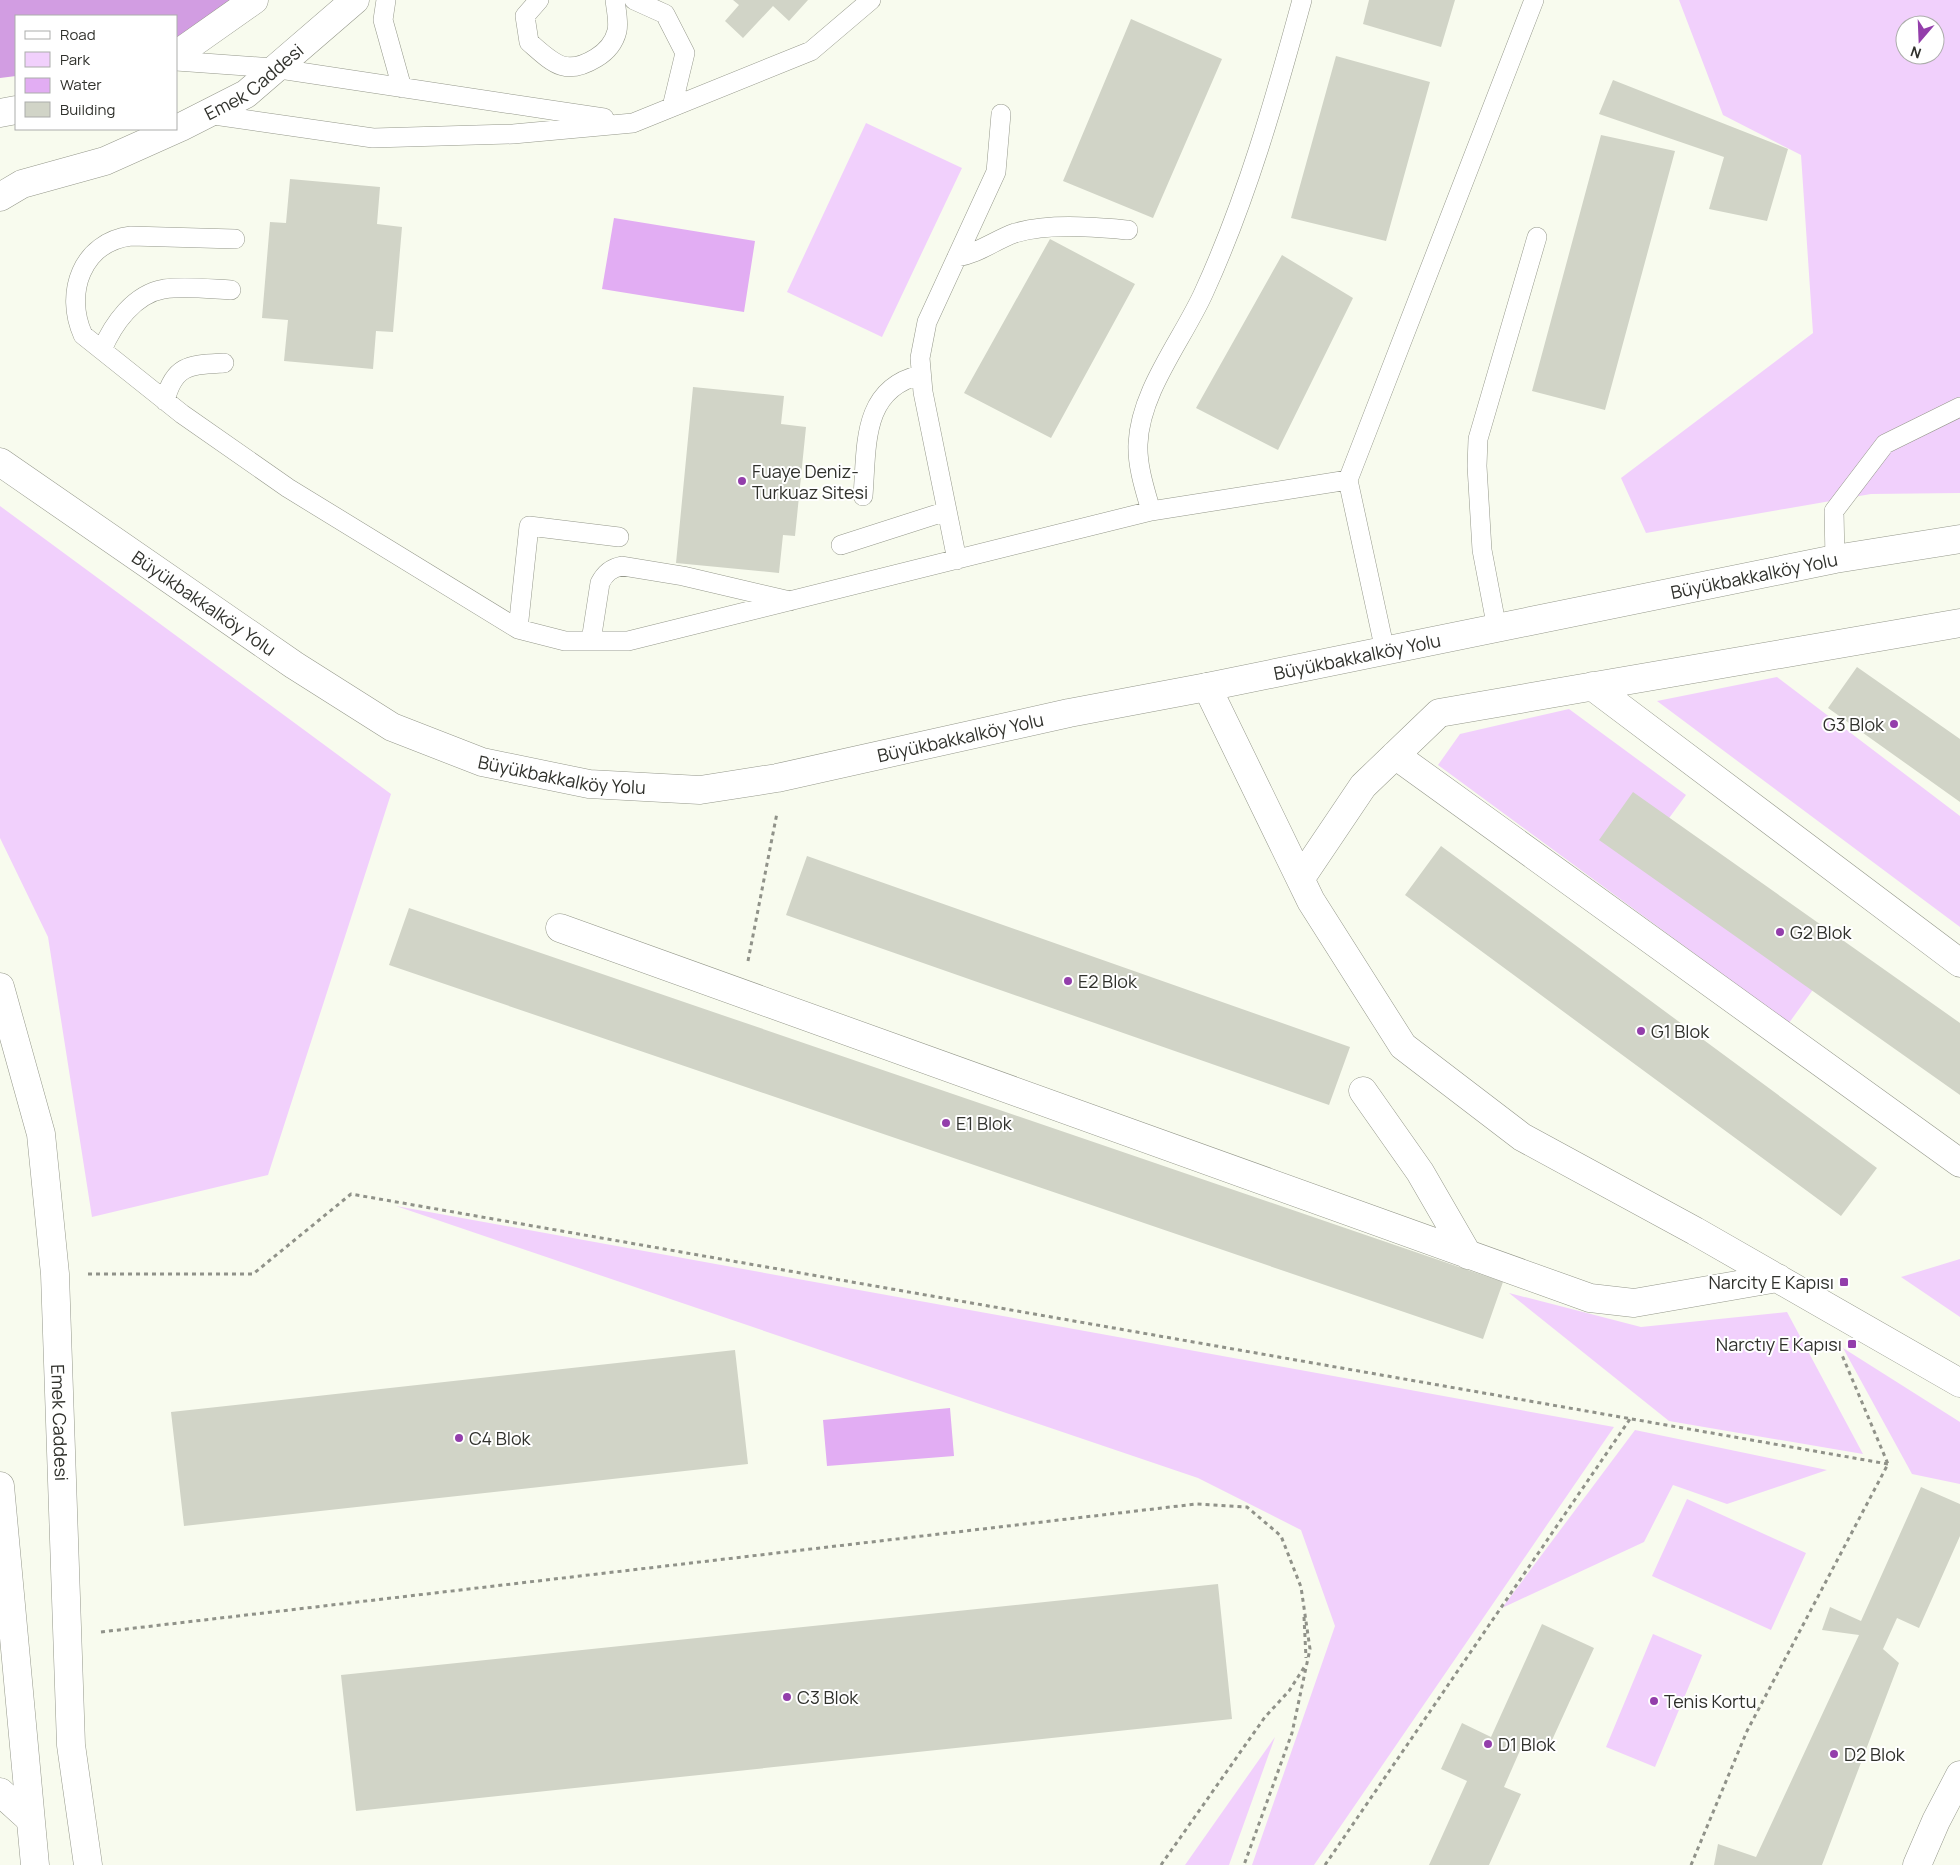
<svg xmlns="http://www.w3.org/2000/svg" width="1960" height="1865" viewBox="0 0 1960 1865" font-family="Manrope,sans-serif">
	<rect width="100%" height="100%" fill="#f8fbee"/>
	<path fill="#f1d0fc" fill-rule="evenodd" d="M 1679,0 L 1960,0 L 1960,493 L 1871,494 L 1646,533 L 1621,478 L 1813,333 L 1801,155 L 1723,115 ZM 1905,25 L 1935,25 L 1935,55 L 1905,55 Z
		M 866,123 L 962,168 L 882,337 L 787,292 Z
		M 0,506 L 391,794 L 268,1175 L 92,1217 L 48,937 L 0,838 Z
		M 1777,677 L 1960,816 L 1960,927 L 1657,701 Z
		M 1569,709 L 1686,795 L 1642,855 L 1817,984 L 1789,1023 L 1438,765 L 1460,734 Z
		M 396,1206 L 1614,1427 L 1314,1865 L 1252,1865 L 1335,1626 L 1301,1530 L 1198,1478 Z
		M 1960,1259 L 1960,1317 L 1901,1277 Z
		M 1509,1293 L 1641,1327 L 1787,1312 L 1863,1454 L 1669,1421 Z
		M 1843,1348 L 1960,1422 L 1960,1484 L 1912,1474 Z
		M 1635,1430 L 1827,1470 L 1727,1504 L 1673,1485 L 1644,1542 L 1502,1608 Z
		M 1687,1499 L 1806,1553 L 1771,1630 L 1652,1576 Z
		M 1653,1634 L 1702,1655 L 1655,1767 L 1606,1747 Z
		M 1275,1737 L 1229,1865 L 1185,1865 Z"/>
	<path fill="#d29de2" d="M 0,0 L 236,0 L 176,39 L 176,16 L 16,16 L 16,76 L 0,78 Z"/>
	<path fill="#e2adf3" d="M 614,218 L 755,241 L 744,312 L 602,289 Z
		M 950,1408 L 954,1456 L 827,1466 L 823,1420 Z"/>
	<path fill="#d1d4c7" d="M 733,0 L 808,0 L 789,21 L 773,6 L 743,38 L 725,21 L 739,5 Z
		M 1369,0 L 1455,0 L 1441,47 L 1363,24 Z
		M 1131,19 L 1222,59 L 1153,218 L 1063,181 Z
		M 1336,56 L 1430,82 L 1386,241 L 1291,218 Z
		M 1613,80 L 1788,149 L 1767,221 L 1709,209 L 1724,157 L 1599,114 Z
		M 1601,135 L 1675,151 L 1605,410 L 1532,391 Z
		M 290,179 L 380,187 L 377,224 L 402,227 L 393,332 L 376,331 L 373,369 L 284,361 L 288,320 L 262,318 L 270,222 L 286,223 Z
		M 1050,239 L 1135,284 L 1051,438 L 964,393 Z
		M 1282,255 L 1353,298 L 1278,450 L 1196,408 Z
		M 693,387 L 784,396 L 781,424 L 806,427 L 795,536 L 783,535 L 779,573 L 676,563 Z
		M 1857,667 L 1960,739 L 1960,802 L 1828,708 Z
		M 1633,792 L 1960,1023 L 1960,1095 L 1599,840 Z
		M 1441,846 L 1877,1168 L 1841,1216 L 1405,895 Z
		M 807,856 L 1350,1047 L 1329,1105 L 786,915 Z
		M 409,908 L 1503,1282 L 1483,1339 L 389,965 Z
		M 735,1350 L 748,1464 L 184,1526 L 171,1412 Z
		M 1921,1487 L 1960,1504 L 1960,1536 L 1919,1628 L 1897,1618 L 1883,1649 L 1899,1663 L 1822,1865 L 1714,1865 L 1718,1844 L 1756,1857 L 1859,1635 L 1822,1630 L 1830,1607 L 1861,1621 Z
		M 1218,1584 L 1232,1719 L 356,1811 L 341,1675 Z
		M 1542,1624 L 1594,1648 L 1548,1749 L 1525,1739 L 1504,1787 L 1521,1794 L 1489,1865 L 1429,1865 L 1467,1781 L 1441,1769 L 1462,1723 L 1491,1737 Z"/>
	<g fill="none" stroke-linecap="round" stroke-linejoin="round">
		<g stroke="#95988b" stroke-width="20">
			<path id="lane" d="M 386,0 L 383,20 L 402,88
				M 539,0 L 525,16 L 529,42 C 553,63 565,77 596,58 C 606,52 614,43 617,31 C 619,22 616,9 615,0
				M 634,0 L 665,14 L 685,53 L 672,107
				M 176,61 L 273,68 L 604,118
				M 207,114 L 373,138 L 513,134 L 633,123 L 811,51 L 871,0
				M 235,239 L 131,236 C 82,242 64,293 83,335 L 182,414 L 288,488 L 518,629 L 565,641 L 628,641 L 1151,511 L 1348,480
				M 957,257 C 978,254 995,240 1015,233 C 1050,223 1092,227 1128,230
				M 102,350 C 113,324 134,294 164,289 C 185,286 210,289 231,290
				M 165,401 C 174,364 191,365 224,363
				M 863,496 C 867,447 861,389 920,375
				M 1151,511 C 1145,490 1137,466 1138,444 C 1140,391 1183,339 1204,292 C 1247,198 1275,99 1302,0
				M 841,545 L 947,511
				M 1835,559 L 1834,511 L 1885,444 L 1960,407
				M 957,560 L 923,392 L 920,358 L 927,322 L 996,172 L 1001,114
				M 518,629 L 529,526 L 619,537
				M 1497,629 L 1482,550 L 1477,466 L 1478,439 L 1537,237
				M 591,641 L 600,583 C 605,573 611,568 622,566 L 683,576 L 790,601
				M 1385,651 L 1348,480 L 1534,0"/>
		</g>
		<g stroke="#95988b" stroke-width="29">
			<path id="street" d="M 1592,686 L 1960,963
				M 1207,687 L 1311,901 L 1403,1046 L 1522,1137 L 1695,1231 L 1960,1383
				M 1395,755 L 1960,1163
				M 1301,878 L 1363,786 L 1439,713 L 1960,623
				M 560,928 L 1590,1298 L 1634,1303 L 1778,1278
				M 1363,1091 L 1420,1172 L 1468,1255
				M 0,1792 L 30,1819
				M 1917,1865 L 1936,1821 L 1960,1775"/>
		</g>
		<g stroke="#95988b" stroke-width="29">
			<g id="secondary">
				<path d="M 176,55 L 254,0"/>
				<path d="M 0,113 L 16,110"/>
				<path id="s1" d="M 0,197 L 22,184 L 105,161 L 181,127 L 246,94 L 355,0"/>
				<path id="s2" d="M 0,462 L 294,665 L 392,727 L 482,762 L 589,784 L 700,790 L 777,778 L 1069,713 L 1207,687 L 1835,559 L 1960,539"/>
				<path id="s3" d="M 0,987 L 41,1134 L 55,1274 L 71,1745 L 88,1865"/>
				<path d="M 0,1486 L 35,1865"/>
			</g>
		</g>
		<path stroke="#909289" stroke-width="3" stroke-dasharray="4 4" stroke-linecap="butt" d="M 748,961 L 777,813
			M 88,1274 L 253,1274 L 351,1194 L 1888,1464
			M 1304,1617 L 1306,1658
			M 101,1632 L 1196,1504 L 1247,1507 L 1281,1536 L 1301,1587 L 1310,1649 L 1292,1733 L 1244,1865
			M 1161,1865 L 1265,1717 L 1289,1691 L 1305,1666
			M 1325,1865 L 1630,1419
			M 1691,1865 L 1747,1731 L 1888,1464 L 1842,1355"/>
		<use href="#lane" stroke="#fff" stroke-width="19"/>
		<use href="#street" stroke="#fff" stroke-width="28"/>
		<use href="#secondary" stroke="#fff" stroke-width="28"/>
	</g>
	<g fill="#933eab" stroke="#fff" stroke-width="2">
		<circle cx="742" cy="481" r="5"/>
		<circle cx="1894" cy="724" r="5"/>
		<circle cx="1780" cy="932" r="5"/>
		<circle cx="1068" cy="981" r="5"/>
		<circle cx="1641" cy="1031" r="5"/>
		<circle cx="946" cy="1123" r="5"/>
		<rect x="1839" y="1277" width="10" height="10" rx="2.5"/>
		<rect x="1847" y="1339" width="10" height="10" rx="2.5"/>
		<circle cx="459" cy="1438" r="5"/>
		<circle cx="787" cy="1697" r="5"/>
		<circle cx="1654" cy="1701" r="5"/>
		<circle cx="1488" cy="1744" r="5"/>
		<circle cx="1834" cy="1754" r="5"/>
	</g>
	<g text-anchor="middle" dominant-baseline="central" stroke-width="4" stroke-linejoin="round" paint-order="stroke">
		<g font-size="18" fill="#30312c" stroke="#fff">
			<text stroke="none"><textPath href="#s1" startOffset="281">Emek Caddesi</textPath></text>
			<text stroke="none"><textPath href="#s2" startOffset="1866">Büyükbakkalköy Yolu</textPath></text>
			<text stroke="none"><textPath href="#s2" startOffset="248">Büyükbakkalköy Yolu</textPath></text>
			<text stroke="none"><textPath href="#s2" startOffset="1461">Büyükbakkalköy Yolu</textPath></text>
			<text stroke="none"><textPath href="#s2" startOffset="1056">Büyükbakkalköy Yolu</textPath></text>
			<text stroke="none"><textPath href="#s2" startOffset="651">Büyükbakkalköy Yolu</textPath></text>
			<text stroke="none"><textPath href="#s3" startOffset="442">Emek Caddesi</textPath></text>
		</g>
		<g font-size="18" fill="#30312c" stroke="#fff" text-anchor="start">
			<text x="752" y="471">Fuaye Deniz-<tspan x="752" dy="21">Turkuaz Sitesi</tspan></text>
			<text x="1884" y="724" text-anchor="end">G3 Blok</text>
			<text x="1790" y="932">G2 Blok</text>
			<text x="1078" y="981">E2 Blok</text>
			<text x="1651" y="1031">G1 Blok</text>
			<text x="956" y="1123">E1 Blok</text>
			<text x="1834" y="1282" text-anchor="end">Narcity E Kapısı</text>
			<text x="1842" y="1344" text-anchor="end">Narctıy E Kapısı</text>
			<text x="469" y="1438">C4 Blok</text>
			<text x="797" y="1697">C3 Blok</text>
			<text x="1664" y="1701">Tenis Kortu</text>
			<text x="1498" y="1744">D1 Blok</text>
			<text x="1844" y="1754">D2 Blok</text>
		</g>
	</g>
	<rect x="15" y="15" width="162" height="115" fill="#ffffff" stroke="#acadab"/>
	<rect x="25" y="31" width="25" height="8" fill="#ffffff" stroke="#acadab"/>
	<text x="60" y="40" font-size="15" fill="#30312c">Road</text>
	<rect x="25" y="52" width="25" height="15" fill="#f1d0fc" stroke="#acadab"/>
	<text x="60" y="65" font-size="15" fill="#30312c">Park</text>
	<rect x="25" y="78" width="25" height="15" fill="#e2adf3" stroke="#acadab"/>
	<text x="60" y="90" font-size="15" fill="#30312c">Water</text>
	<rect x="25" y="102" width="25" height="15" fill="#d1d4c7" stroke="#acadab"/>
	<text x="60" y="115" font-size="15" fill="#30312c">Building</text>
	<g transform="translate(1920 40) rotate(199)"><circle r="24" fill="#ffffff" stroke="#acadab"/>
	<path d="M0-4L9 19L0 12L-9 19Z" fill="#933eab"/>
	<text y="-8" font-size="14" font-weight="bold" text-anchor="middle" fill="#30312c">N</text>
	</g>
</svg>
